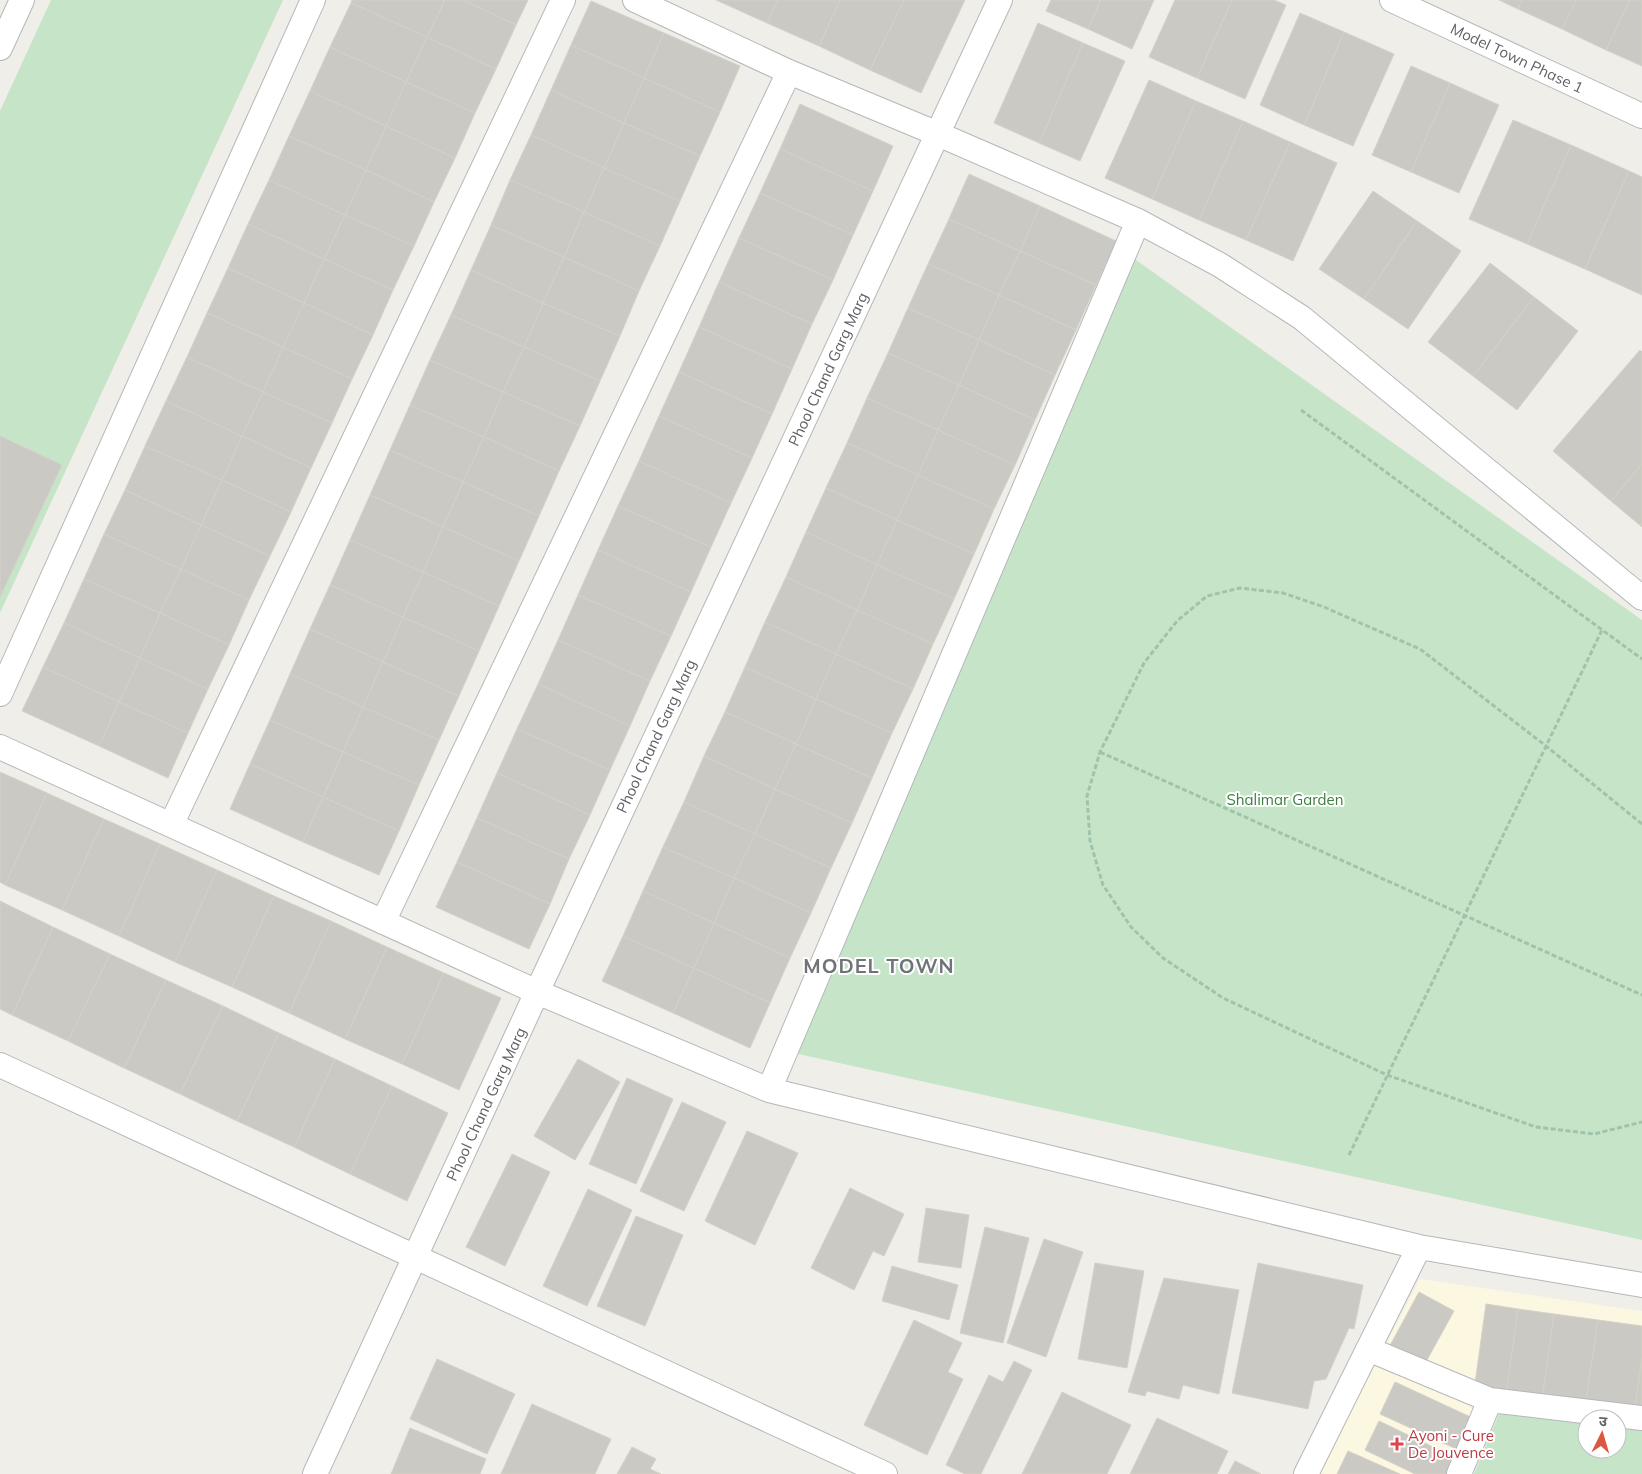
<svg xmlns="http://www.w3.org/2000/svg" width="1642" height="1474" viewBox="0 0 1642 1474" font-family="Mulish,'Noto Sans Devanagari',sans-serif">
	<rect width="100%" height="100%" fill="#f0eee8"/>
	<path fill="#fcf7e1" d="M 1420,1279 L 1642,1311 L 1642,1414 L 1485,1398 L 1451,1474 L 1318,1474 Z"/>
	<path fill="#c6e5c8" d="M 51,0 L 283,0 L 0,613 L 0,111 Z
		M 1129,255 L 1642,620 L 1642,1240 L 794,1053 Z
		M 1501,1409 L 1587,1422 L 1587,1449 L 1617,1449 L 1617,1426 L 1642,1430 L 1642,1474 L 1474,1474 Z"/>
	<path fill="#cbc9c4" stroke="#d4d1c6" d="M 352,0 L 445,0 L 427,37 L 351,3 Z
		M 445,0 L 463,0 L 516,25 L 496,69 L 427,37 Z
		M 463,0 L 528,0 L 516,25 Z
		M 716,0 L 778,0 L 767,23 Z
		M 778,0 L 840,0 L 819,46 L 767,23 Z
		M 840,0 L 904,0 L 870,70 L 819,46 Z
		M 904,0 L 965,0 L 921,93 L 870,70 Z
		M 1051,0 L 1101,0 L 1088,29 L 1046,11 Z
		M 1101,0 L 1154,0 L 1132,49 L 1088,29 Z
		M 1175,0 L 1232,0 L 1197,78 L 1149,57 Z
		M 1232,0 L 1274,0 L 1286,5 L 1245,99 L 1197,78 Z
		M 1499,0 L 1522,0 L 1518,9 Z
		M 1522,0 L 1576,0 L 1562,29 L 1518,9 Z
		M 1576,0 L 1630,0 L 1606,50 L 1562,29 Z
		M 1630,0 L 1642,0 L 1642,66 L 1606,50 Z
		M 591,1 L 664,33 L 644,78 L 571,45 Z
		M 351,3 L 427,37 L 406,82 L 330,47 Z
		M 1300,13 L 1344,32 L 1304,125 L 1260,105 Z
		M 1038,23 L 1083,43 L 1039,143 L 994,123 Z
		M 1344,32 L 1394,54 L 1353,146 L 1304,125 Z
		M 664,33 L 740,66 L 720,112 L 644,78 Z
		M 427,37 L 496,69 L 475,113 L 406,82 Z
		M 1083,43 L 1125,61 L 1080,161 L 1039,143 Z
		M 571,45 L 644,78 L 624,123 L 551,90 Z
		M 330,47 L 406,82 L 386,126 L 310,91 Z
		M 1411,66 L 1450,83 L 1411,172 L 1372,155 Z
		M 644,78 L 720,112 L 700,156 L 624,123 Z
		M 1149,80 L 1196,101 L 1152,199 L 1105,178 Z
		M 406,82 L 475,113 L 455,158 L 386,126 Z
		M 1450,83 L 1499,105 L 1459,193 L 1411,172 Z
		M 551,90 L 624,123 L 604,168 L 531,135 Z
		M 310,91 L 386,126 L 366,170 L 289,136 Z
		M 1196,101 L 1243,121 L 1199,220 L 1152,199 Z
		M 800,104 L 893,146 L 873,191 L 780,149 Z
		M 1513,120 L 1571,145 L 1527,244 L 1469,219 Z
		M 1243,121 L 1290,142 L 1246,240 L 1199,220 Z
		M 624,123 L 700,156 L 680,201 L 604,168 Z
		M 386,126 L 455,158 L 434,202 L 366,170 Z
		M 531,135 L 604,168 L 584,212 L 510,180 Z
		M 289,136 L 366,170 L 345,215 L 269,180 Z
		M 1290,142 L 1337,163 L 1293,261 L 1246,240 Z
		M 1571,145 L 1629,171 L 1585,269 L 1527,244 Z
		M 780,149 L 873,191 L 853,235 L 760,193 Z
		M 604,168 L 680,201 L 660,246 L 584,212 Z
		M 366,170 L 434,202 L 414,246 L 345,215 Z
		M 1629,171 L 1642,177 L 1642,295 L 1585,269 Z
		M 969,174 L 1040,206 L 1020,251 L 949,219 Z
		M 269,180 L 345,215 L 324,259 L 248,224 Z
		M 510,180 L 584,212 L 564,257 L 491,225 Z
		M 1373,191 L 1417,221 L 1364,299 L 1319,269 Z
		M 760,193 L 853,235 L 833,280 L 739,238 Z
		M 1040,206 L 1116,241 L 1096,285 L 1020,251 Z
		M 584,212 L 660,246 L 639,291 L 564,257 Z
		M 345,215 L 414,246 L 393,290 L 324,259 Z
		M 949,219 L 1020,251 L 999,295 L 928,264 Z
		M 1417,221 L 1461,251 L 1408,329 L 1364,299 Z
		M 248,224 L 324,259 L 304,303 L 228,268 Z
		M 491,225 L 564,257 L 543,303 L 471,270 Z
		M 739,238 L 833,280 L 812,324 L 719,282 Z
		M 1020,251 L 1096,285 L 1076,330 L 999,295 Z
		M 564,257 L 639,291 L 620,336 L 543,303 Z
		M 324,259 L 393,290 L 373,335 L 304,303 Z
		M 1490,263 L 1534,297 L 1473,376 L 1428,342 Z
		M 928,264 L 999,295 L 979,340 L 908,308 Z
		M 228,268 L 304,303 L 283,347 L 207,313 Z
		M 471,270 L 543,303 L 524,347 L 451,315 Z
		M 719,282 L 812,324 L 792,369 L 699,327 Z
		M 999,295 L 1076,330 L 1055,375 L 979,340 Z
		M 1534,297 L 1578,331 L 1517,410 L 1473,376 Z
		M 304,303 L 373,335 L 352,379 L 283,347 Z
		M 543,303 L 620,336 L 600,381 L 524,347 Z
		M 908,308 L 979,340 L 959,385 L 888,353 Z
		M 207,313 L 283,347 L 263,392 L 187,357 Z
		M 451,315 L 524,347 L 503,392 L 430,360 Z
		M 699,327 L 792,369 L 772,414 L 679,372 Z
		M 979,340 L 1055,375 L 1035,420 L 959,385 Z
		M 283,347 L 352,379 L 332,423 L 263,392 Z
		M 524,347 L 600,381 L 580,426 L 503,392 Z
		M 1640,350 L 1642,352 L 1642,464 L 1611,501 L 1553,451 Z
		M 888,353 L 959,385 L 938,430 L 867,398 Z
		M 187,357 L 263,392 L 242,436 L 166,401 Z
		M 430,360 L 503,392 L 484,437 L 410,405 Z
		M 679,372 L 772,414 L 752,458 L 659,416 Z
		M 959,385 L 1035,420 L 1015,465 L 938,430 Z
		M 263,392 L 332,423 L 311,468 L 242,436 Z
		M 503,392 L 580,426 L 559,471 L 484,437 Z
		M 867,398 L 938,430 L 918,475 L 847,443 Z
		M 166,401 L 242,436 L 222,480 L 145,446 Z
		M 410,405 L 484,437 L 463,482 L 390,450 Z
		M 659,416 L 752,458 L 731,503 L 639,461 Z
		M 938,430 L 1015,465 L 994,509 L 918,475 Z
		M 0,436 L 62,465 L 0,597 Z
		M 242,436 L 311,468 L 291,512 L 222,480 Z
		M 484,437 L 559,471 L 539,516 L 463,482 Z
		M 847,443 L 918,475 L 897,520 L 826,488 Z
		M 145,446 L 222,480 L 201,525 L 125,490 Z
		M 390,450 L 463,482 L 443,527 L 370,495 Z
		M 639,461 L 731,503 L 711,547 L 618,506 Z
		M 1642,464 L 1642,527 L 1611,501 Z
		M 918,475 L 994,509 L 974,554 L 897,520 Z
		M 222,480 L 291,512 L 270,556 L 201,525 Z
		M 463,482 L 539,516 L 519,561 L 443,527 Z
		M 826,488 L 897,520 L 877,565 L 806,532 Z
		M 125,490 L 201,525 L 181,569 L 104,534 Z
		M 370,495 L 443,527 L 423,572 L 350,540 Z
		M 618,506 L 711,547 L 691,592 L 598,550 Z
		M 897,520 L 974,554 L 954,599 L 877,565 Z
		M 201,525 L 270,556 L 249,600 L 181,569 Z
		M 443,527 L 519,561 L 499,606 L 423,572 Z
		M 806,532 L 877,565 L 857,610 L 786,577 Z
		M 104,534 L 181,569 L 160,613 L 84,579 Z
		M 350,540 L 423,572 L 403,617 L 330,585 Z
		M 598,550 L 691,592 L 671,636 L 578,595 Z
		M 877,565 L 954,599 L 933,644 L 857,610 Z
		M 181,569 L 249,600 L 229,645 L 160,613 Z
		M 423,572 L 499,606 L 479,651 L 403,617 Z
		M 786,577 L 857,610 L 836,654 L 765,622 Z
		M 84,579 L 160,613 L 140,658 L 64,623 Z
		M 330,585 L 403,617 L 383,662 L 310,629 Z
		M 578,595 L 671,636 L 650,681 L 558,640 Z
		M 857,610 L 933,644 L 913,689 L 836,654 Z
		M 160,613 L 229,645 L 208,689 L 140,658 Z
		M 403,617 L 479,651 L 459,696 L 383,662 Z
		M 765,622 L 836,654 L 816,699 L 745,667 Z
		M 64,623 L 140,658 L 119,702 L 43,667 Z
		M 310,629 L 383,662 L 363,707 L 290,674 Z
		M 558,640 L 650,681 L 630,726 L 538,684 Z
		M 836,654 L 913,689 L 892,733 L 816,699 Z
		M 140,658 L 208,689 L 188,733 L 119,702 Z
		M 383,662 L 459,696 L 439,740 L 363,707 Z
		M 43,667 L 119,702 L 99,746 L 22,711 Z
		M 745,667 L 816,699 L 796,744 L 725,712 Z
		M 290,674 L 363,707 L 343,752 L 270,720 Z
		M 538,684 L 630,726 L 610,770 L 517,729 Z
		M 816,699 L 892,733 L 872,778 L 796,744 Z
		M 119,702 L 188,733 L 168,778 L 99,746 Z
		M 363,707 L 439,740 L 419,785 L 343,752 Z
		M 725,712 L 796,744 L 775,789 L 704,756 Z
		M 270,720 L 343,752 L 323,797 L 250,764 Z
		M 517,729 L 610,770 L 590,815 L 497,773 Z
		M 796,744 L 872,778 L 852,823 L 775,789 Z
		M 343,752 L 419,785 L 399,831 L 323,797 Z
		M 704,756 L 775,789 L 755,834 L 684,802 Z
		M 250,764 L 323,797 L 303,842 L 230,809 Z
		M 0,772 L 47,793 L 5,885 L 0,882 Z
		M 497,773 L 590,815 L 569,859 L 477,818 Z
		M 775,789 L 852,823 L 831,868 L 755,834 Z
		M 47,793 L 104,819 L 62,910 L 5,885 Z
		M 323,797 L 399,831 L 379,875 L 303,842 Z
		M 684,802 L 755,834 L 734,878 L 663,847 Z
		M 477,818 L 569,859 L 550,904 L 457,862 Z
		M 104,819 L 160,844 L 119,936 L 62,910 Z
		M 755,834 L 831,868 L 811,913 L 734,878 Z
		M 160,844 L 217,870 L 175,962 L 119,936 Z
		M 663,847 L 734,878 L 714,923 L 643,891 Z
		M 457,862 L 550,904 L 529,949 L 436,907 Z
		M 217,870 L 274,896 L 232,987 L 175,962 Z
		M 734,878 L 811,913 L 790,958 L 714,923 Z
		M 643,891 L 714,923 L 694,968 L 623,936 Z
		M 274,896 L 331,921 L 289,1013 L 232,987 Z
		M 0,901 L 53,927 L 12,1015 L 0,1009 Z
		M 331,921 L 387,947 L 345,1039 L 289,1013 Z
		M 714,923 L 790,958 L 770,1003 L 694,968 Z
		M 53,927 L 110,954 L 68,1041 L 12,1015 Z
		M 623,936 L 694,968 L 673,1013 L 602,981 Z
		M 387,947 L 444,973 L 402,1064 L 345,1039 Z
		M 110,954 L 166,980 L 124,1068 L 68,1041 Z
		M 694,968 L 770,1003 L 750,1048 L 673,1013 Z
		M 444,973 L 501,998 L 459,1090 L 402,1064 Z
		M 166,980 L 223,1006 L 180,1094 L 124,1068 Z
		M 223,1006 L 279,1033 L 237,1121 L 180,1094 Z
		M 279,1033 L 335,1059 L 294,1147 L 237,1121 Z
		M 335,1059 L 392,1086 L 350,1174 L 294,1147 Z
		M 578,1059 L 620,1082 L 575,1160 L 534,1136 Z
		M 627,1078 L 673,1099 L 636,1184 L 589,1164 Z
		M 392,1086 L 448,1113 L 407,1201 L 350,1174 Z
		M 682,1102 L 726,1122 L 684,1211 L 640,1191 Z
		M 747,1131 L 798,1153 L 755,1245 L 705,1221 Z
		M 512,1154 L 550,1172 L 505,1266 L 466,1247 Z
		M 850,1188 L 904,1214 L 884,1256 L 873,1251 L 854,1290 L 811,1268 Z
		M 588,1189 L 632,1210 L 587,1306 L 543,1286 Z
		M 926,1208 L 969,1215 L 961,1268 L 918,1262 Z
		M 636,1216 L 683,1235 L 645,1326 L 597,1306 Z
		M 985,1227 L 1029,1238 L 1003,1343 L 960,1333 Z
		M 1044,1239 L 1083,1252 L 1046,1357 L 1007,1343 Z
		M 1095,1263 L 1144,1271 L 1127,1368 L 1078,1359 Z
		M 1258,1263 L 1363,1285 L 1354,1329 L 1349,1328 L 1326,1379 L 1314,1381 L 1308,1409 L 1232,1393 Z
		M 892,1266 L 958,1285 L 949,1320 L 882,1301 Z
		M 1164,1278 L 1239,1290 L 1219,1394 L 1183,1385 L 1179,1399 L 1147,1391 L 1145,1396 L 1128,1392 Z
		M 1419,1292 L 1454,1311 L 1422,1369 L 1387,1351 Z
		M 1486,1304 L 1518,1309 L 1506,1395 L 1474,1391 Z
		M 1518,1309 L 1554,1314 L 1542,1400 L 1506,1395 Z
		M 1554,1314 L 1598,1320 L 1585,1407 L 1542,1400 Z
		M 914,1320 L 962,1343 L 948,1372 L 963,1379 L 927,1455 L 864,1425 Z
		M 1598,1320 L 1642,1326 L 1642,1358 L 1634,1414 L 1585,1407 Z
		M 1642,1358 L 1642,1415 L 1634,1414 Z
		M 437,1359 L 515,1394 L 487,1454 L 410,1419 Z
		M 1014,1361 L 1032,1370 L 981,1474 L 965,1474 L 946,1465 L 989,1375 L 1003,1382 Z
		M 1395,1382 L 1477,1420 L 1463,1452 L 1380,1414 Z
		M 1062,1392 L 1131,1425 L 1107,1474 L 1022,1474 Z
		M 532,1404 L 611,1439 L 595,1474 L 501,1474 Z
		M 1157,1418 L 1228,1451 L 1217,1474 L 1130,1474 Z
		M 1379,1421 L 1458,1459 L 1451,1474 L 1415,1474 L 1365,1450 Z
		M 410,1428 L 486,1459 L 480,1474 L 391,1474 Z
		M 632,1447 L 656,1459 L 650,1469 L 661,1474 L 617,1474 Z
		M 1348,1451 L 1400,1474 L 1337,1474 Z
		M 1235,1461 L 1261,1474 L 1228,1474 Z"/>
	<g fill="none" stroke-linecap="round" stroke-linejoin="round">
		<g stroke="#b5b7bb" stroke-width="26">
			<path id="street" d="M 635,0 L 789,72 L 938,134 L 1138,221 L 1220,265 L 1302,318 L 1642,598
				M 1392,0 L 1642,116
				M 0,48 L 22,0
				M 0,694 L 313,0
				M 0,747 L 537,992 L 769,1090 L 1419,1247 L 1642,1285
				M 171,825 L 563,0
				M 383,922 L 789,72
				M 0,1065 L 885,1474
				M 769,1090 L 1138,221
				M 1368,1349 L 1490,1400 L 1642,1418
				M 315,1474 L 537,992 L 1000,0
				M 1306,1474 L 1419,1247
				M 1459,1474 L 1490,1400"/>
		</g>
		<path stroke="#9fc3ab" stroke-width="3" stroke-dasharray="5 2.5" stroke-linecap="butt" d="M 1301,410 L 1642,659
			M 1100,752 L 1642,995
			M 1642,824 L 1546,746 L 1420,649 L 1324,607 L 1283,593 L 1240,588 L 1207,596 L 1177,621 L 1144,663 L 1100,752 L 1087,796 L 1090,841 L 1103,885 L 1131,927 L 1163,958 L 1223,998 L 1387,1075 L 1536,1127 L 1594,1134 L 1642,1122
			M 1349,1155 L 1602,630"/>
		<use href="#street" stroke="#fff" stroke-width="24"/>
	</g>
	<path fill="#e0444e" stroke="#fff" stroke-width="2" d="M1394.5 1436.5h5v5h5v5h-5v5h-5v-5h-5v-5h5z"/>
	<g text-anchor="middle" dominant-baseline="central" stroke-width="4" stroke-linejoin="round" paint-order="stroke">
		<g font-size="15" fill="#5f6266" stroke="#fff">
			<text transform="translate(1517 58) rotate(25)">Model Town Phase 1</text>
			<text transform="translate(828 369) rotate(-65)">Phool Chand Garg Marg</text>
			<text transform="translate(656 736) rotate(-65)">Phool Chand Garg Marg</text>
			<text transform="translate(486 1104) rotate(-65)">Phool Chand Garg Marg</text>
		</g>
		<g font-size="15" fill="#3c8042" stroke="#fff">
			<text x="1285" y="799">Shalimar Garden</text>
		</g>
		<g font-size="15" fill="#be3a42" stroke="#fff" text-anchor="start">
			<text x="1408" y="1435">Ayoni - Cure<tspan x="1408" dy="17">De Jouvence</tspan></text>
		</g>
		<g font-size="20" font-weight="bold" letter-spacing="1" fill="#707478" stroke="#fff">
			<text x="879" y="965">MODEL TOWN</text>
		</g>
	</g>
	<g transform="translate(1602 1434) rotate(5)"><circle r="24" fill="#ffffff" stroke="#bfc0c2"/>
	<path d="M0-4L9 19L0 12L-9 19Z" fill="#dc5641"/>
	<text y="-8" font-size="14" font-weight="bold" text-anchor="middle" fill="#5f6266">उ</text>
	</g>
</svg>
